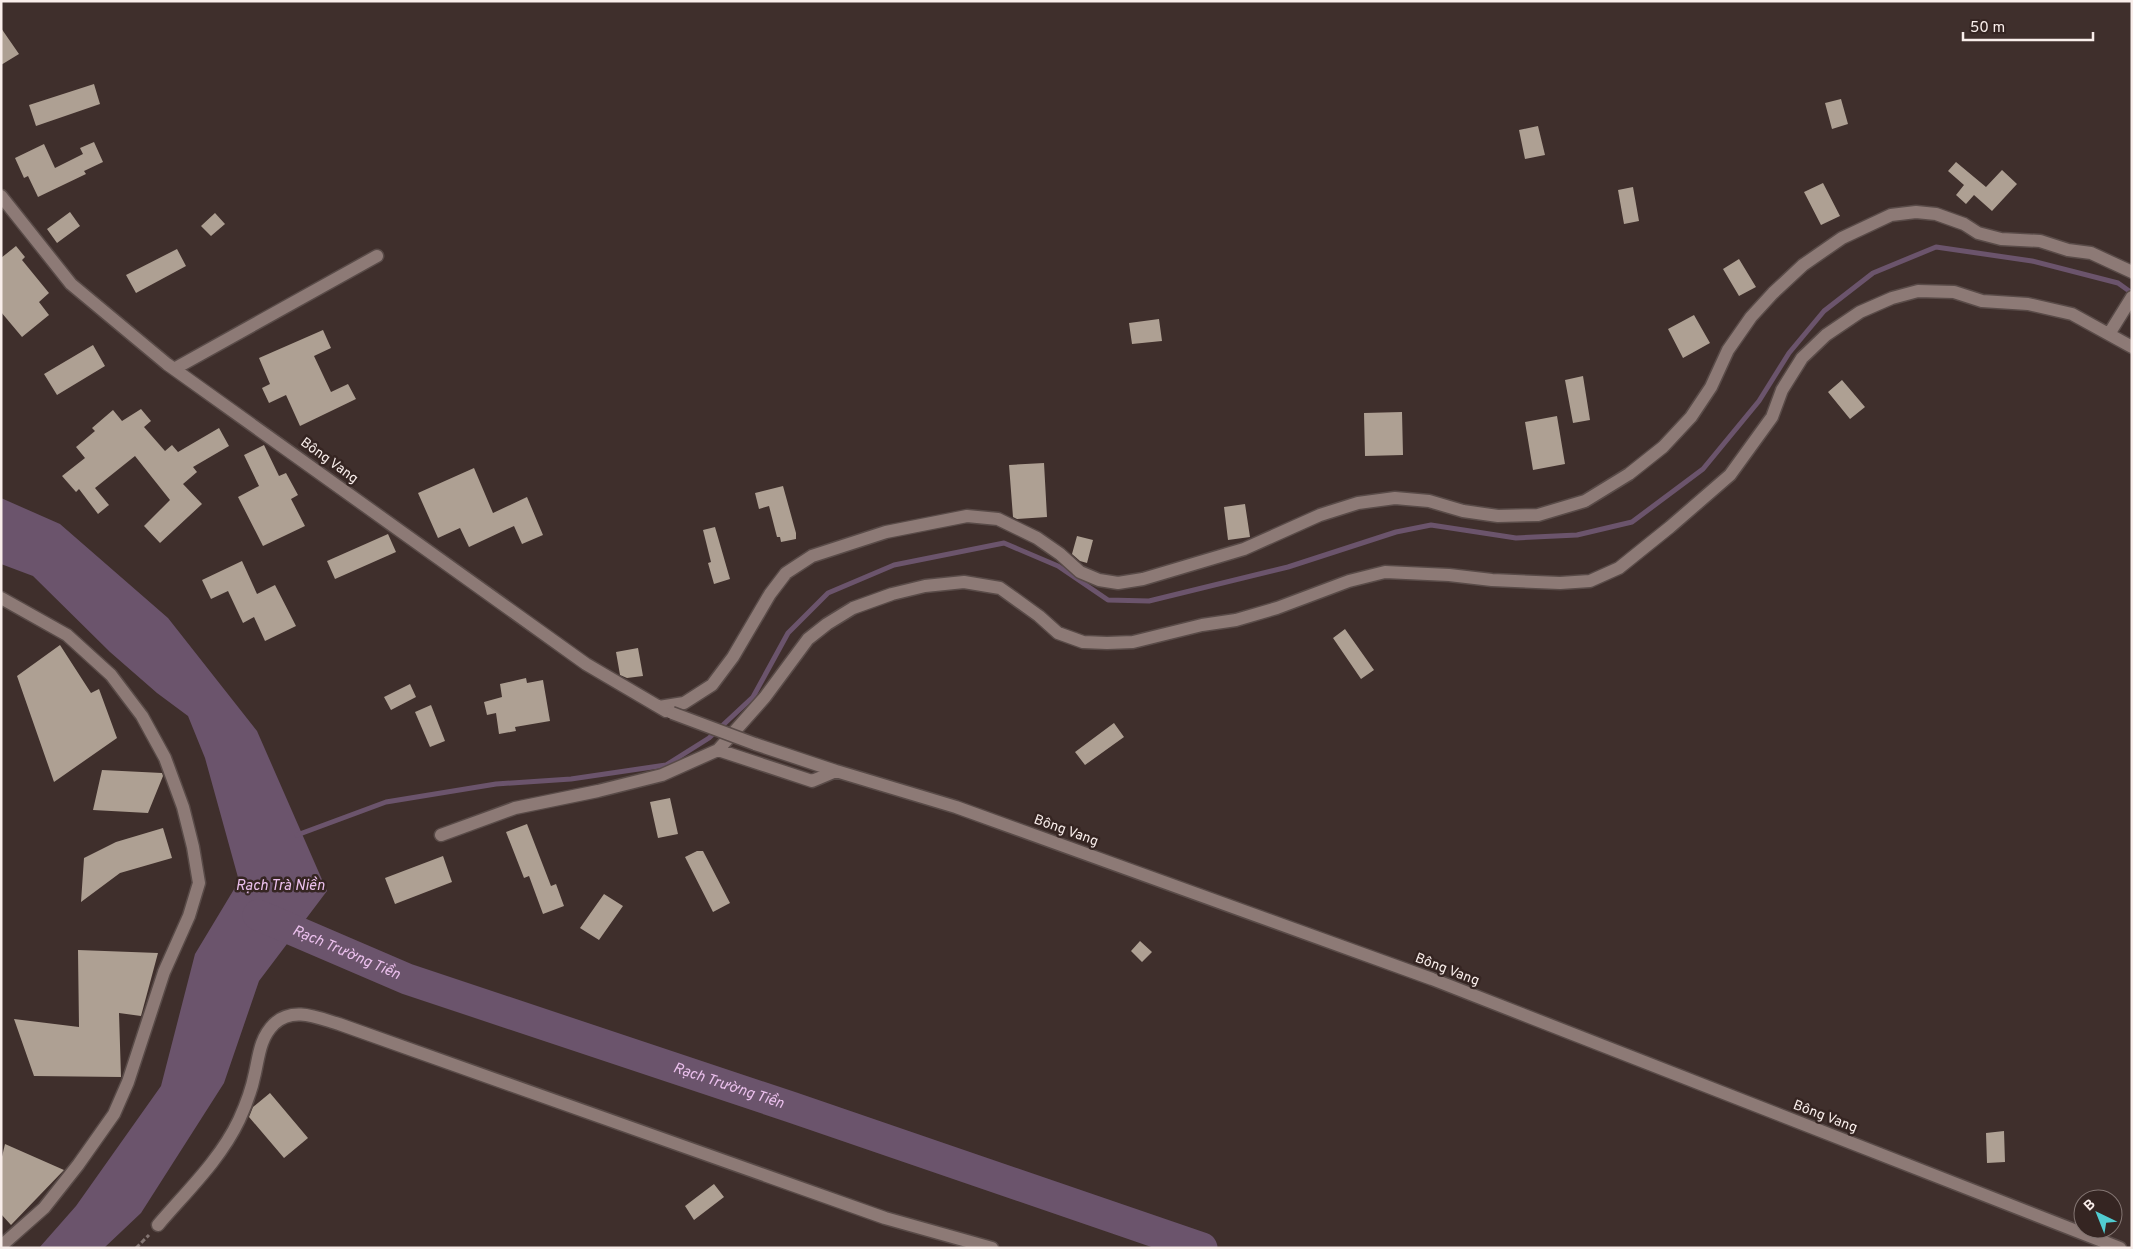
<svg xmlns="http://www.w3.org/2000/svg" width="2133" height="1249" viewBox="0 0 2133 1249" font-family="Overpass,sans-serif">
	<rect width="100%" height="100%" fill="#3f2f2c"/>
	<path fill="#6b546c" d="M 1,498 L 60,524 L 168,618 L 257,731 L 327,891 L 259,981 L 224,1083 L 141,1213 L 104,1248 L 39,1248 L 76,1206 L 161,1086 L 195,954 L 239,881 L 205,758 L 188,716 L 157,693 L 110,652 L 33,576 L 1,564 Z"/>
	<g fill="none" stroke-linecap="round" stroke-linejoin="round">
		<path stroke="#6b546c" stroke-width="5" d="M 297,835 L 386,802 L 496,784 L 571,779 L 666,765 L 709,738 L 753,697 L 788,633 L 828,593 L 894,565 L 1004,543 L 1058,566 L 1108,600 L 1149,601 L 1288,567 L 1396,532 L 1431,525 L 1516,538 L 1577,535 L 1632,522 L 1703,469 L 1759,401 L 1789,353 L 1824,311 L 1873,273 L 1936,247 L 2032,261 L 2118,283 L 2132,293"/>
		<path stroke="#6b546c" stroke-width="31" id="s1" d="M 258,915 L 407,979 L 791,1107 L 1202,1248"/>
	</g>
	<path fill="#aea093" d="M 1,28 L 19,54 L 1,65 Z
		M 94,84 L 100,104 L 36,126 L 29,105 Z
		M 1841,99 L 1848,124 L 1832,129 L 1825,103 Z
		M 1538,126 L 1545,155 L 1525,159 L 1519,130 Z
		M 94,142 L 103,162 L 84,171 L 86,174 L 38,197 L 28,176 L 24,178 L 15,158 L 44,144 L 55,168 L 83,154 L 80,148 Z
		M 1956,162 L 1986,187 L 2002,170 L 2017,184 L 1992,211 L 1974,195 L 1966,204 L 1956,195 L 1964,185 L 1948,171 Z
		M 1823,183 L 1840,216 L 1821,225 L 1804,192 Z
		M 1633,187 L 1639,221 L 1624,224 L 1618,190 Z
		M 70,212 L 80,226 L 57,243 L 47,229 Z
		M 215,213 L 225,224 L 211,236 L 201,226 Z
		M 16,246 L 25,257 L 22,260 L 49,293 L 39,302 L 49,315 L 22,337 L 1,312 L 1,258 Z
		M 177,249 L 186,266 L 136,293 L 126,275 Z
		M 1739,259 L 1756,287 L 1739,296 L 1723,269 Z
		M 1694,315 L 1710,343 L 1683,358 L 1668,329 Z
		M 1159,319 L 1162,341 L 1132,344 L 1129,323 Z
		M 323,330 L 331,348 L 314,356 L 331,392 L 348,384 L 356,399 L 300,426 L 286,395 L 269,403 L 262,388 L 270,384 L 259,358 Z
		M 93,345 L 105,366 L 57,395 L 44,374 Z
		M 1583,376 L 1590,420 L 1573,423 L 1565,380 Z
		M 1842,380 L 1865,407 L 1850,419 L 1828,392 Z
		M 141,409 L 151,421 L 144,427 L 165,451 L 172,445 L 178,452 L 219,428 L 229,446 L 193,467 L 197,472 L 183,484 L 202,504 L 160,543 L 144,526 L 170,500 L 135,456 L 95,488 L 109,505 L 98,514 L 79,489 L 76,492 L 62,476 L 85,458 L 76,447 L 95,431 L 92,428 L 113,410 L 122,421 Z
		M 1402,412 L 1403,455 L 1365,456 L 1364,413 Z
		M 1557,416 L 1565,464 L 1533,470 L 1525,422 Z
		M 264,445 L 279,476 L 286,473 L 298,495 L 291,499 L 305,526 L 263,546 L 238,497 L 259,486 L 244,455 Z
		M 1044,463 L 1047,517 L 1017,519 L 1013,517 L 1009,465 Z
		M 474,468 L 493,513 L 527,497 L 543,535 L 522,544 L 514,526 L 469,547 L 460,528 L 438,538 L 418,493 Z
		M 783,486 L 796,533 L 796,539 L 781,542 L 780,537 L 777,537 L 769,506 L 759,509 L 755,493 Z
		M 1245,504 L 1250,537 L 1228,540 L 1224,507 Z
		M 715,527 L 730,579 L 714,584 L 708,563 L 711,562 L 703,530 Z
		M 388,534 L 396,552 L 335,579 L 327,561 Z
		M 1077,536 L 1093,540 L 1087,563 L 1080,561 L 1072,554 Z
		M 242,561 L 257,594 L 275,585 L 296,626 L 265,641 L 254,617 L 243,623 L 228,591 L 211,599 L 202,580 Z
		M 1345,629 L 1374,670 L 1361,679 L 1333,638 Z
		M 60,645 L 91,693 L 99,689 L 117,738 L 54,782 L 17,676 Z
		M 638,648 L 643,676 L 627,678 L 620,675 L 616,652 Z
		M 526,678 L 527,683 L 543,680 L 550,721 L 515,727 L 516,731 L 499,734 L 496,713 L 487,715 L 484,702 L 502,697 L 500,684 Z
		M 410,684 L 416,697 L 391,710 L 384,697 Z
		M 431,705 L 445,741 L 430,747 L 415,712 Z
		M 1114,723 L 1124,737 L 1085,765 L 1075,752 Z
		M 102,770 L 162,773 L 163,776 L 148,813 L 93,810 Z
		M 670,798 L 678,834 L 658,838 L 650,802 Z
		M 527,824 L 551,886 L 556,884 L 564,906 L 543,914 L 529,876 L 524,878 L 506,832 Z
		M 163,828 L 172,858 L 120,873 L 81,902 L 84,858 L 116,842 Z
		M 697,851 L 703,851 L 730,903 L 713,912 L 685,857 Z
		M 443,856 L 452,882 L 395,904 L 385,878 Z
		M 604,894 L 623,906 L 599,940 L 580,928 Z
		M 1140,941 L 1152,952 L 1142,962 L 1131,951 Z
		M 78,950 L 158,953 L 141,1016 L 119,1013 L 121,1077 L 34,1076 L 14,1019 L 79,1027 Z
		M 270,1093 L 308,1138 L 284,1158 L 249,1117 L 253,1107 Z
		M 2004,1131 L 2005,1162 L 1987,1163 L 1986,1133 Z
		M 5,1144 L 64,1170 L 11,1225 L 1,1214 L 1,1161 Z
		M 714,1184 L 724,1197 L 694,1220 L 685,1206 Z"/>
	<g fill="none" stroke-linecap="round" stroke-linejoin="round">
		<g stroke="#594b48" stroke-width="15">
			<path id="minor" d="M 1,196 L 71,284 L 167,364 L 586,664 L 666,711
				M 2109,334 L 2132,297
				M 174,369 L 377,256
				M 1,598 L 67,635 L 111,675 L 142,716 L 165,758 L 183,807 L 193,847 L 199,883 L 189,916 L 164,972 L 128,1082 L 114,1114 L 78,1165 L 44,1208 L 1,1246
				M 659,707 L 684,703 L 712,685 L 733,657 L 770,594 L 786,573 L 812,556 L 886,532 L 967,516 L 998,519 L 1037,538 L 1060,554 L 1080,572 L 1099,580 L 1118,583 L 1143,579 L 1244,549 L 1320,515 L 1358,503 L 1395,498 L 1429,501 L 1463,511 L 1498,516 L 1538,515 L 1585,501 L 1629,474 L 1663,447 L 1691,417 L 1711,387 L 1728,350 L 1751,317 L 1773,293 L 1803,265 L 1842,238 L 1891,215 L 1916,212 L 1936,214 L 1964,224 L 1978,233 L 2001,239 L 2040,241 L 2068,250 L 2091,253 L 2132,272
				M 755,744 L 836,771 L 956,807 L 1432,979 L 2120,1248
				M 718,750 L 812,781 L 836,771
				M 441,835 L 515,808 L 598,791 L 662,775 L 718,750 L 765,697 L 808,639 L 827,624 L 853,608 L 892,594 L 925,586 L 964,582 L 1000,588 L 1039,616 L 1058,633 L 1083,642 L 1107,643 L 1133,642 L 1202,625 L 1236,620 L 1277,608 L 1349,581 L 1385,572 L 1449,575 L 1492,580 L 1560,583 L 1590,581 L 1619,568 L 1670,527 L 1730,475 L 1772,417 L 1782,390 L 1802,358 L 1826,335 L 1860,312 L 1892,298 L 1918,291 L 1954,292 L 1982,301 L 2028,304 L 2072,314 L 2132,347
				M 158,1225 C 187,1191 220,1160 239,1120 C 246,1105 252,1088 255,1073 C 259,1055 260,1038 274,1024 C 293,1006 318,1018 339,1024 L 885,1218 L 992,1248"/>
		</g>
		<path stroke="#837572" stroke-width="3" stroke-dasharray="5 2.5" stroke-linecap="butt" d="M 136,1248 L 149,1235"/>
		<use href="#minor" stroke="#8d7a76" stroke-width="12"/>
		<g stroke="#594b48" stroke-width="15" stroke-linecap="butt">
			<path id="minor-bridge" d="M 672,713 L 755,744"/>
		</g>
		<use href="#minor-bridge" stroke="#8d7a76" stroke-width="12"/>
	</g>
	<g text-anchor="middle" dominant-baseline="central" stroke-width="5" stroke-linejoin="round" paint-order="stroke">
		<g font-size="14" fill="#f9eeeb" stroke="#352522">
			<text transform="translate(329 461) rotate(36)">Bông Vang</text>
			<text transform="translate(1066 831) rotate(20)">Bông Vang</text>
			<text transform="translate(1447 970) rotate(21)">Bông Vang</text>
			<text transform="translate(1825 1117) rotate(21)">Bông Vang</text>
		</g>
		<g font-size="15" font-style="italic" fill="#ebc0ed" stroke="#352522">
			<text x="280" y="886">Rạch Trà Niền</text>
			<text stroke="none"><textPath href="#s1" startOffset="96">Rạch Trường Tiền</textPath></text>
			<text stroke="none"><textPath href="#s1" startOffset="501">Rạch Trường Tiền</textPath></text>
		</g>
	</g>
	<rect width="2133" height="1249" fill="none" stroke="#f9eeeb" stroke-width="5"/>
	<g transform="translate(2098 1214) rotate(317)"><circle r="24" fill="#352522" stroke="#837572"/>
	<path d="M0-4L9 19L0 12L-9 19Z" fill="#51ccd1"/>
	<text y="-8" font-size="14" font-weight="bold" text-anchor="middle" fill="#f9eeeb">B</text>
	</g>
	<path d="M1963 32v8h130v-8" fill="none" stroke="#f9eeeb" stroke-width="2.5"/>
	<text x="1970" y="32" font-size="15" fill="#f9eeeb" stroke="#352522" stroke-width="4" paint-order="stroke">50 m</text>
</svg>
